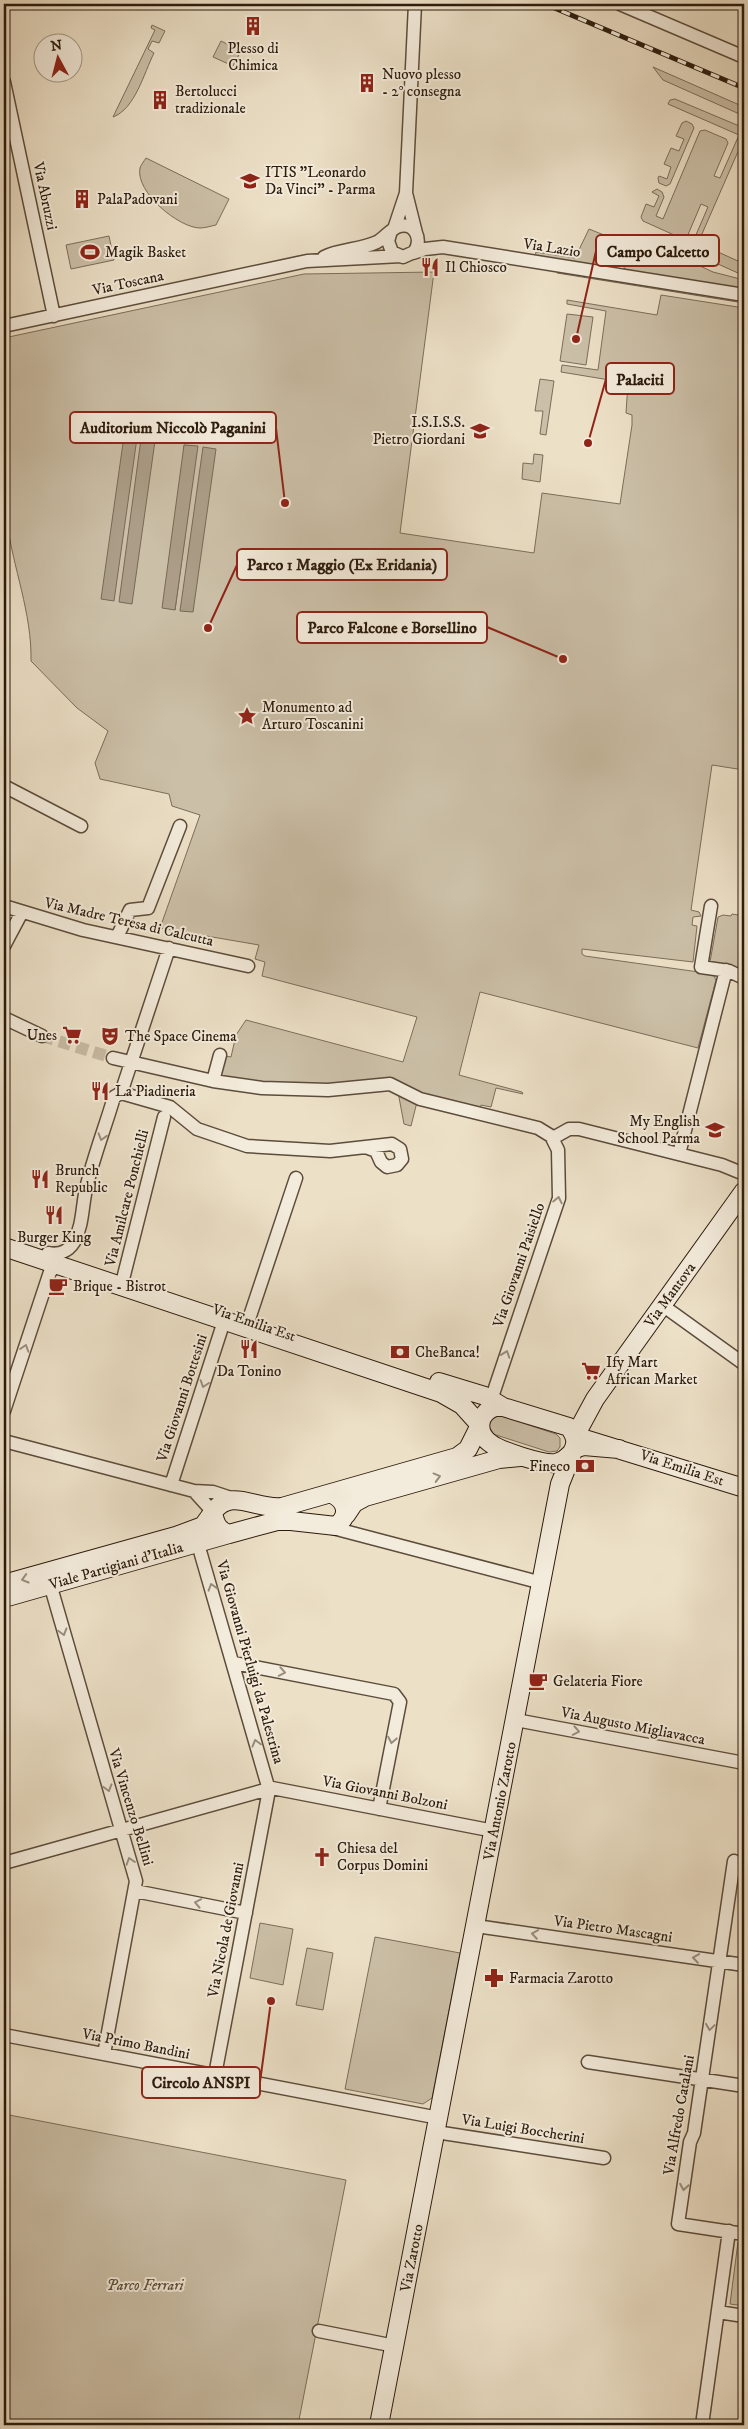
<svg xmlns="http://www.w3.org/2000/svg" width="748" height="2429" viewBox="0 0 748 2429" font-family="'IM FELL DW Pica',serif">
	<rect width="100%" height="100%" fill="#ece0c7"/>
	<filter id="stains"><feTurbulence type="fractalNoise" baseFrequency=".004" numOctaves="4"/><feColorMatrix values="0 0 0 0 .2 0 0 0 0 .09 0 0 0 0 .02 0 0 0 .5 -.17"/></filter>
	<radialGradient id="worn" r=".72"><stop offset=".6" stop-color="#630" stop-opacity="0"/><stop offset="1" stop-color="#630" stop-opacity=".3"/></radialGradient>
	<path fill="#cbbfa7" stroke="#7c6d5a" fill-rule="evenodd" d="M 152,25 L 165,31 L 159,43 L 152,41 L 148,49 L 154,53 C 144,73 135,109 113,117 L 155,30 L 151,28 Z
		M 221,41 L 241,51 L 233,66 L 213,57 Z
		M 653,67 L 744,107 L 744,116 L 663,80 Z
		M 675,99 L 744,128 L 744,148 L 740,147 L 698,243 L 738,261 L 744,248 L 744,269 L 741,268 L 738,273 L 689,251 L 708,207 L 701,204 L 687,237 L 683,239 L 643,221 L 641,217 L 646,204 L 654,207 L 659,196 L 652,192 L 657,189 L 662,192 L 664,197 L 656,216 L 663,219 L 700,131 L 705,130 L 726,139 L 728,143 L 714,176 L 720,178 L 739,135 L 668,104 L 670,100 Z
		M 686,121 L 692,124 L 694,128 L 670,184 L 666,186 L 659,183 L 658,178 L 659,176 L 667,179 L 671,167 L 664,164 L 671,148 L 679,151 L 684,139 L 676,136 L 682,123 Z
		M 146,158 L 229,199 L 216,225 C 211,226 205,228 200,228 C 179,228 135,192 140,168 C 141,165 144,161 146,158 Z
		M 589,229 L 614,239 L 598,265 L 535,256 L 536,252 L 575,258 Z
		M 109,236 L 114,260 L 71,269 L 66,245 Z
		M 657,246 L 713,272 L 744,280 L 744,289 L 628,271 L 624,268 L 624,253 L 650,262 Z
		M 557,271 L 744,301 L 744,303 L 557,273 Z
		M 434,272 L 400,533 L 534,553 L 542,493 L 620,504 L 632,425 L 632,415 L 626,413 L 628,383 L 561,372 L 562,365 L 598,370 L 606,311 L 567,304 L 567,300 L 657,315 L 661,295 L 744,308 L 744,770 L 712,765 L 691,910 L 699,912 L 701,916 L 693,917 L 692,925 L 697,926 L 693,962 L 582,949 L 582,954 L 585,956 L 713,974 L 716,980 L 698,1048 L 480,992 L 459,1075 L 522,1092 L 523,1094 L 496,1088 L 491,1107 L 481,1105 L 479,1110 L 419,1094 L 411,1126 L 404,1124 L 398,1092 L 389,1088 L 219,1084 L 225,1056 L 231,1057 L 236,1035 L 246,1020 L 403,1062 L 417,1017 L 262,976 L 265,962 L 255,959 L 259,945 L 160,928 L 200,815 L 172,806 L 169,794 L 100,779 L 95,763 L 108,731 L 77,708 L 31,661 C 32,613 13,568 7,522 C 0,461 4,398 4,338 L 304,274 ZM 184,445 L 197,447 L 175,610 Z
		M 567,314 L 593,317 L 586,365 L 560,361 Z
		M 540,379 L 554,381 L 546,435 L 540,434 L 543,411 L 535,411 Z
		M 534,454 L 543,455 L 540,482 L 522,479 L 523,463 L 533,464 Z
		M 732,914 L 744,916 L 744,971 L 733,966 L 710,962 L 718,917 L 723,915 L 731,916 Z
		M 498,1415 L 556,1434 L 560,1438 L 560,1447 L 557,1451 L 549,1452 L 493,1434 L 488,1426 L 490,1419 Z
		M 260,1923 L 293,1929 L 283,1985 L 250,1978 Z
		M 375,1937 L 460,1953 L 432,2098 L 423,2104 L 345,2089 Z
		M 307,1948 L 333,1953 L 323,2010 L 296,2005 Z
		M 4,2114 L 346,2180 L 298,2425 L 4,2425 Z
		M 738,2242 L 744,2243 L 744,2306 L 730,2304 Z"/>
	<path fill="#ab9d87" stroke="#786956" d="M 124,436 L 137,438 L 114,601 L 101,599 Z
		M 141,439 L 155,441 L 132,604 L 119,602 Z
		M 184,445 L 198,446 L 175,610 L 162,608 Z
		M 203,447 L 216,449 L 193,612 L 180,611 Z"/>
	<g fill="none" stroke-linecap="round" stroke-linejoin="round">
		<path stroke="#c6b9a2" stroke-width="12" stroke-dasharray="12 6" stroke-linecap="butt" d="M 42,1036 L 113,1058"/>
		<g stroke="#5c4c3b" stroke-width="15">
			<path id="street" d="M 620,4 L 744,57
				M 4,82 L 54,316
				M 406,193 L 416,233
				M 394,229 L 406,193 L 415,4
				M 413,253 L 425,249 L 443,247 L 744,295
				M 324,257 C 340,249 360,250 377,242 C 385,238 391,228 400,226 C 415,222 423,240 414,252 L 403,257 L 392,252 L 388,241 L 391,231
				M 4,326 L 307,261 L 401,256
				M 4,786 L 81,826
				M 4,906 L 83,930 L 248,966
				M 711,906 L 701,967 L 729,971 L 744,978
				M 117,937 L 130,910 L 148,908 L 180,826
				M 4,946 L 22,912
				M 4,1018 L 42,1036
				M 113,1058 L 213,1081 L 262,1088 L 328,1090 L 390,1084 L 420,1099 L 538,1128 L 551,1136 L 558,1150 L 559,1198 L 491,1400
				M 213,1081 L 220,1055
				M 121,1093 L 170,1107 L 197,1129 L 247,1146 L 330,1151 L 392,1144 L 400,1149 L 402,1159 L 397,1165 L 387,1167 L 381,1162 L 376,1151 L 368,1148
				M 553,1138 L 569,1129 L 579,1129 L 722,1165 L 744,1174
				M 679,1154 L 726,970
				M 48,1253 C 58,1255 68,1252 74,1242 C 83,1225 82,1207 86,1189 C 93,1158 105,1128 114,1097 L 121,1093 L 169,948
				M 121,1287 L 164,1117
				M 662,1305 L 744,1364
				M 246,1328 L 296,1178
				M 4,1411 L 50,1272 L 55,1267 L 62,1268
				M 4,1441 L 194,1491
				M 171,1485 L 224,1321
				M 213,1512 L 194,1491 L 213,1492 L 237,1500
				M 329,1527 L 542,1583
				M 198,1544 L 269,1790 L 215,2075
				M 48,1577 L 136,1881 L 104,2054
				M 234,1663 L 394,1694 L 400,1702 L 379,1809
				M 516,1720 L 744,1763
				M 734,1861 L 694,2133 L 690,2142 L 678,2224 L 744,2234
				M 4,1863 L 272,1788 L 494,1831
				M 135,1891 L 246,1913
				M 476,1926 L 744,1965
				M 4,2035 L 439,2118
				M 588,2062 L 744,2086
				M 436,2132 L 604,2158
				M 718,2312 L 744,2316
				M 319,2331 L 395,2346
				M 702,2425 L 729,2231"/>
		</g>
		<g stroke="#2c1b0c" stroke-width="20">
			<path id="secondary" d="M 744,1191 L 595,1399 L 575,1436 L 744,1488
				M 4,1247 L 441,1393 L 462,1405 L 480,1425 L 468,1449 L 457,1457 L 282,1507 C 255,1510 232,1487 213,1512 C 215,1524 218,1530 229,1534 L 277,1521 L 291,1521 L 336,1526 C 350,1516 347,1501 332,1494
				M 439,1382 L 485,1396 L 503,1407
				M 495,1407 L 503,1407 L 569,1427 C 575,1435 578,1443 572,1452 C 568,1457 563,1461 556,1463 C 544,1465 500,1451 490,1443 C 475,1432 478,1413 495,1407 Z
				M 346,1515 L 354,1503 L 365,1497 L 499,1459 L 520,1457
				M 4,1584 L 176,1536 L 203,1526 L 213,1512
				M 4,1598 L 229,1534
				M 379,2425 L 560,1484 L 574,1449 L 584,1446 L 619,1449"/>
		</g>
		<use href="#street" stroke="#f3ebdb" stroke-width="12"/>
		<use href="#secondary" stroke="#f3ebdb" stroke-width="18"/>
		<g stroke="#2c1b0c" stroke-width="5">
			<path id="rail" d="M 545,4 L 744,88"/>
		</g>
		<use href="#rail" stroke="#f3ebdb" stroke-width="3" stroke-dasharray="9" stroke-linecap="butt"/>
	</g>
	<defs><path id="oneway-chevron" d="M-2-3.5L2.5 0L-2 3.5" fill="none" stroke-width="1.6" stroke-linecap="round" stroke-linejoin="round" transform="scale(1.25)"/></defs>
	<g stroke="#998d7e">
		<use href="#oneway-chevron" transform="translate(102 1137) rotate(107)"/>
		<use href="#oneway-chevron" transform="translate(558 1200) rotate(-78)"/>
		<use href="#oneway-chevron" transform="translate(25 1348) rotate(-72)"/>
		<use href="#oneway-chevron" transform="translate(506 1354) rotate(-71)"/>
		<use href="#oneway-chevron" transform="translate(204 1384) rotate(108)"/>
		<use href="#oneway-chevron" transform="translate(437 1477) rotate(-15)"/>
		<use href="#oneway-chevron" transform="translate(25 1579) rotate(164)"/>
		<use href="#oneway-chevron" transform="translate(212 1587) rotate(-107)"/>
		<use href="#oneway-chevron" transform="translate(63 1632) rotate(74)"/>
		<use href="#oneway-chevron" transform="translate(282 1672) rotate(11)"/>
		<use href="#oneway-chevron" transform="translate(576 1731) rotate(11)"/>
		<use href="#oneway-chevron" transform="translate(392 1740) rotate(101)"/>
		<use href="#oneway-chevron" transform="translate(256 1743) rotate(-105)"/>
		<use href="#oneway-chevron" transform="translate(108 1788) rotate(74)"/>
		<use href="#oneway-chevron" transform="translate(130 1861) rotate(-108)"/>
		<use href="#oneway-chevron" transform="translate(198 1903) rotate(-169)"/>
		<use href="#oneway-chevron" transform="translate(535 1934) rotate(-172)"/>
		<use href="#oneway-chevron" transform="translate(696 1958) rotate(-172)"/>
		<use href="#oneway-chevron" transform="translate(710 2027) rotate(98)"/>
		<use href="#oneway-chevron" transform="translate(684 2187) rotate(99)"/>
	</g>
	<defs>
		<g id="building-bare" transform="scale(1.5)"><path d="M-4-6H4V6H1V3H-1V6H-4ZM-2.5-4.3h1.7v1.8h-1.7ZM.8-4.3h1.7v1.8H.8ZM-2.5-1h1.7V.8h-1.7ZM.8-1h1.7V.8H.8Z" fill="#8f2418" stroke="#f3ebdb" stroke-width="2.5" paint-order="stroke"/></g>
		<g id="school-bare" transform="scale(1.5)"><path d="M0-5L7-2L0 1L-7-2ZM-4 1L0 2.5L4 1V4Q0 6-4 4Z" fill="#8f2418" stroke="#f3ebdb" stroke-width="2.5" paint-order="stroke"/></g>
		<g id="stadium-bare" transform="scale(1.5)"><path d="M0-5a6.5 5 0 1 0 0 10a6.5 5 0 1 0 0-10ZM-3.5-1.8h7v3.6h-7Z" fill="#8f2418" stroke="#f3ebdb" stroke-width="2.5" paint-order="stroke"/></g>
		<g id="restaurant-bare" transform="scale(1.5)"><path d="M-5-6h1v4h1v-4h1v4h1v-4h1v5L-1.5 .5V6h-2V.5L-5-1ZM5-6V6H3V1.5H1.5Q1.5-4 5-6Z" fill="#8f2418" stroke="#f3ebdb" stroke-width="2.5" paint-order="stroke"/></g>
		<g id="sight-bare" transform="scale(1.5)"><path d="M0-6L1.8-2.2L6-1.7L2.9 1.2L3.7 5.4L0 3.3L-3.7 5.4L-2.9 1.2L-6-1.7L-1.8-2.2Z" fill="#8f2418" stroke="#f3ebdb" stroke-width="2.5" paint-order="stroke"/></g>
		<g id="supermarket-bare" transform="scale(1.5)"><path d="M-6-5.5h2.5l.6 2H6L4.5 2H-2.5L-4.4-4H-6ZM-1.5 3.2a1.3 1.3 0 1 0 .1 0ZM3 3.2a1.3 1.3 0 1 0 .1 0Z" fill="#8f2418" stroke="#f3ebdb" stroke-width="2.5" paint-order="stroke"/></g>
		<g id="theatre-bare" transform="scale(1.5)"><path d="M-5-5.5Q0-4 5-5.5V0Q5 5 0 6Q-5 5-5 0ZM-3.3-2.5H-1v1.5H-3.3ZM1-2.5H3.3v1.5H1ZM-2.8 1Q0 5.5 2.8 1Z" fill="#8f2418" stroke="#f3ebdb" stroke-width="2.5" paint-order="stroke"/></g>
		<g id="cafe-bare" transform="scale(1.5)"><path d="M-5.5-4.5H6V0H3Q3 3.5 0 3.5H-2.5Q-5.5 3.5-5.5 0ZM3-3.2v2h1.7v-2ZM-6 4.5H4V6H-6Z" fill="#8f2418" stroke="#f3ebdb" stroke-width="2.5" paint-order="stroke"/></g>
		<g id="bank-bare" transform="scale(1.5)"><path d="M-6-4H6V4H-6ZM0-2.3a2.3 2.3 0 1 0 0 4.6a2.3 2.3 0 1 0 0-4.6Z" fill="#8f2418" stroke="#f3ebdb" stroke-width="2.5" paint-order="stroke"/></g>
		<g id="church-bare" transform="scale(1.5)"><path d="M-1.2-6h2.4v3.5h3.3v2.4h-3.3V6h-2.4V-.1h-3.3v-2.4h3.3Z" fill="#8f2418" stroke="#f3ebdb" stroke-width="2.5" paint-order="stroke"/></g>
		<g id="pharmacy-bare" transform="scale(1.5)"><path d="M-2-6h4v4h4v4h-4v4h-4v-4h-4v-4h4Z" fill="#8f2418" stroke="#f3ebdb" stroke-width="2.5" paint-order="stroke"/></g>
	</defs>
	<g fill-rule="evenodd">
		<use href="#building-bare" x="253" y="26"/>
		<use href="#building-bare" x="367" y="83"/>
		<use href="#building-bare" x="160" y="100"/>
		<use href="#school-bare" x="250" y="181"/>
		<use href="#building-bare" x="82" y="199"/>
		<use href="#stadium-bare" x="90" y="252"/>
		<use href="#restaurant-bare" x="430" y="267"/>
		<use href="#school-bare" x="480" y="431"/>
		<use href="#sight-bare" x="247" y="716"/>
		<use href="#supermarket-bare" x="72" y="1035"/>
		<use href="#theatre-bare" x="110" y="1036"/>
		<use href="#restaurant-bare" x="100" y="1091"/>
		<use href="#school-bare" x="715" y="1130"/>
		<use href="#restaurant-bare" x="40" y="1179"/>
		<use href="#restaurant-bare" x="54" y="1215"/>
		<use href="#cafe-bare" x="58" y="1286"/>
		<use href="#restaurant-bare" x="249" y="1349"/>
		<use href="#bank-bare" x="400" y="1352"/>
		<use href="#supermarket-bare" x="591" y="1371"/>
		<use href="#bank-bare" x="585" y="1466"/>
		<use href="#cafe-bare" x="538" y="1681"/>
		<use href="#church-bare" x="322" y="1857"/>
		<use href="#pharmacy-bare" x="494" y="1978"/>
	</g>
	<g text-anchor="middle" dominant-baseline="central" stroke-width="4" stroke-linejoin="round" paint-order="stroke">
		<g font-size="15" fill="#2c1b0c" stroke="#f3ebdb" text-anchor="start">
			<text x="253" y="48" text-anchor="middle">Plesso di<tspan x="253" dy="17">Chimica</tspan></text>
			<text x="382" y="74">Nuovo plesso<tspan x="382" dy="17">- 2° consegna</tspan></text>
			<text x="175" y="91">Bertolucci<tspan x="175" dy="17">tradizionale</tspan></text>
			<text x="265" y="172">ITIS "Leonardo<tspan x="265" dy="17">Da Vinci" - Parma</tspan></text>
			<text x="97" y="199">PalaPadovani</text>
			<text x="105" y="252">Magik Basket</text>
			<text x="445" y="267">Il Chiosco</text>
			<text x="465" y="422" text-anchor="end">I.S.I.S.S.<tspan x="465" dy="17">Pietro Giordani</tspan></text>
			<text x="262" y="707">Monumento ad<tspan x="262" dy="17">Arturo Toscanini</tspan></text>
			<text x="57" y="1035" text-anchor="end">Unes</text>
			<text x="125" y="1036">The Space Cinema</text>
			<text x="115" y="1091">La Piadineria</text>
			<text x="700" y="1121" text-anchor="end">My English<tspan x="700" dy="17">School Parma</tspan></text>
			<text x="55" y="1170">Brunch<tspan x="55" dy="17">Republic</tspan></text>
			<text x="54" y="1237" text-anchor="middle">Burger King</text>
			<text x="73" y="1286">Brique - Bistrot</text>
			<text x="415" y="1352">CheBanca!</text>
			<text x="606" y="1362">Ify Mart<tspan x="606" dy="17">African Market</tspan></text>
			<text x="249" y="1371" text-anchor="middle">Da Tonino</text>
			<text x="570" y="1466" text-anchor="end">Fineco</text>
			<text x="553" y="1681">Gelateria Fiore</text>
			<text x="337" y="1848">Chiesa del<tspan x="337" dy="17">Corpus Domini</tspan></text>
			<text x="509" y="1978">Farmacia Zarotto</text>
		</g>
		<g font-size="15" fill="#2c1b0c" stroke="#f3ebdb">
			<text transform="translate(45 196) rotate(78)">Via Abruzzi</text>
			<text transform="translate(552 248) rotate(9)">Via Lazio</text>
			<text transform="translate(128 283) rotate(-12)">Via Toscana</text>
			<text transform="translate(129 922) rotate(13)">Via Madre Teresa di Calcutta</text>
			<text transform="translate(127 1198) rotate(-76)">Via Amilcare Ponchielli</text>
			<text transform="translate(519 1265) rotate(-71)">Via Giovanni Paisiello</text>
			<text transform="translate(670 1295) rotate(-54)">Via Mantova</text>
			<text transform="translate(254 1323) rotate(19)">Via Emilia Est</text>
			<text transform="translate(182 1398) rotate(-72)">Via Giovanni Bottesini</text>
			<text transform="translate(682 1468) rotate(18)">Via Emilia Est</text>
			<text transform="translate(116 1566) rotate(-16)">Viale Partigiani d'Italia</text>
			<text transform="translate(250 1662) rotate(74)">Via Giovanni Pierluigi da Palestrina</text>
			<text transform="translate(633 1726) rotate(11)">Via Augusto Migliavacca</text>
			<text transform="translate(385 1793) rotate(11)">Via Giovanni Bolzoni</text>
			<text transform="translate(500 1801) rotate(-79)">Via Antonio Zarotto</text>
			<text transform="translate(131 1807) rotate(73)">Via Vincenzo Bellini</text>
			<text transform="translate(613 1929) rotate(8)">Via Pietro Mascagni</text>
			<text transform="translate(226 1930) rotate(-79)">Via Nicola de Giovanni</text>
			<text transform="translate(136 2044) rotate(11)">Via Primo Bandini</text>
			<text transform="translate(679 2115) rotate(-80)">Via Alfredo Catalani</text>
			<text transform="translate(523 2129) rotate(9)">Via Luigi Boccherini</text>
			<text transform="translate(412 2258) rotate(-79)">Via Zarotto</text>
		</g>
		<g font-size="15" font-style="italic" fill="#5c4c3a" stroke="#f3ebdb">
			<text x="145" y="2285">Parco Ferrari</text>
		</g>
	</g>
	<path fill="none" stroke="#8f2418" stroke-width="2" d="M576 339L596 251M588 443L606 379M285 503L276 428M208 628L237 565M563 659L487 627M271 2001L260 2082"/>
	<g fill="#8f2418" stroke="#f3ebdb" stroke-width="2">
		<circle cx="576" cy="339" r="5"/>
		<circle cx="588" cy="443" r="5"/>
		<circle cx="285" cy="503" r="5"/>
		<circle cx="208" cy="628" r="5"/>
		<circle cx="563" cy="659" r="5"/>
		<circle cx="271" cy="2001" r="5"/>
	</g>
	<g fill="#f3ebdb" stroke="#8f2418" stroke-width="2">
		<rect x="596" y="235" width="123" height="31" rx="5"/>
		<rect x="606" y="363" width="68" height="31" rx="5"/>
		<rect x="70" y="412" width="206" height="31" rx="5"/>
		<rect x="237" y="549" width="210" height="31" rx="5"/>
		<rect x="297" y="612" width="190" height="31" rx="5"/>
		<rect x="142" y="2067" width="118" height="31" rx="5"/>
	</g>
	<g font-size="16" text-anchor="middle" font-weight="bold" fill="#2c1b0c">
		<text x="658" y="257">Campo Calcetto</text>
		<text x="640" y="385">Palaciti</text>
		<text x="173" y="433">Auditorium Niccolò Paganini</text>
		<text x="342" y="570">Parco 1 Maggio (Ex Eridania)</text>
		<text x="392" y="633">Parco Falcone e Borsellino</text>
		<text x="201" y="2088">Circolo ANSPI</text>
	</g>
	<rect width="748" height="2429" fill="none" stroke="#ece0c7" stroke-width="20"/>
	<rect x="5" y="5" width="738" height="2419" fill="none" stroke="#2c1b0c" stroke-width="2.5"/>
	<rect x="10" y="10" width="728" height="2409" fill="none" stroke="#2c1b0c"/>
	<g transform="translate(58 58) rotate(353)"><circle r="24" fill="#f3ebdb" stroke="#a39888"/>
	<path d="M0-4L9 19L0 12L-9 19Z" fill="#8f2418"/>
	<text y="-8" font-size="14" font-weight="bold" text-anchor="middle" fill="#2c1b0c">N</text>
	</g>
	<rect width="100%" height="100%" filter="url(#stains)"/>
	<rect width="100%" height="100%" fill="url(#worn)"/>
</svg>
